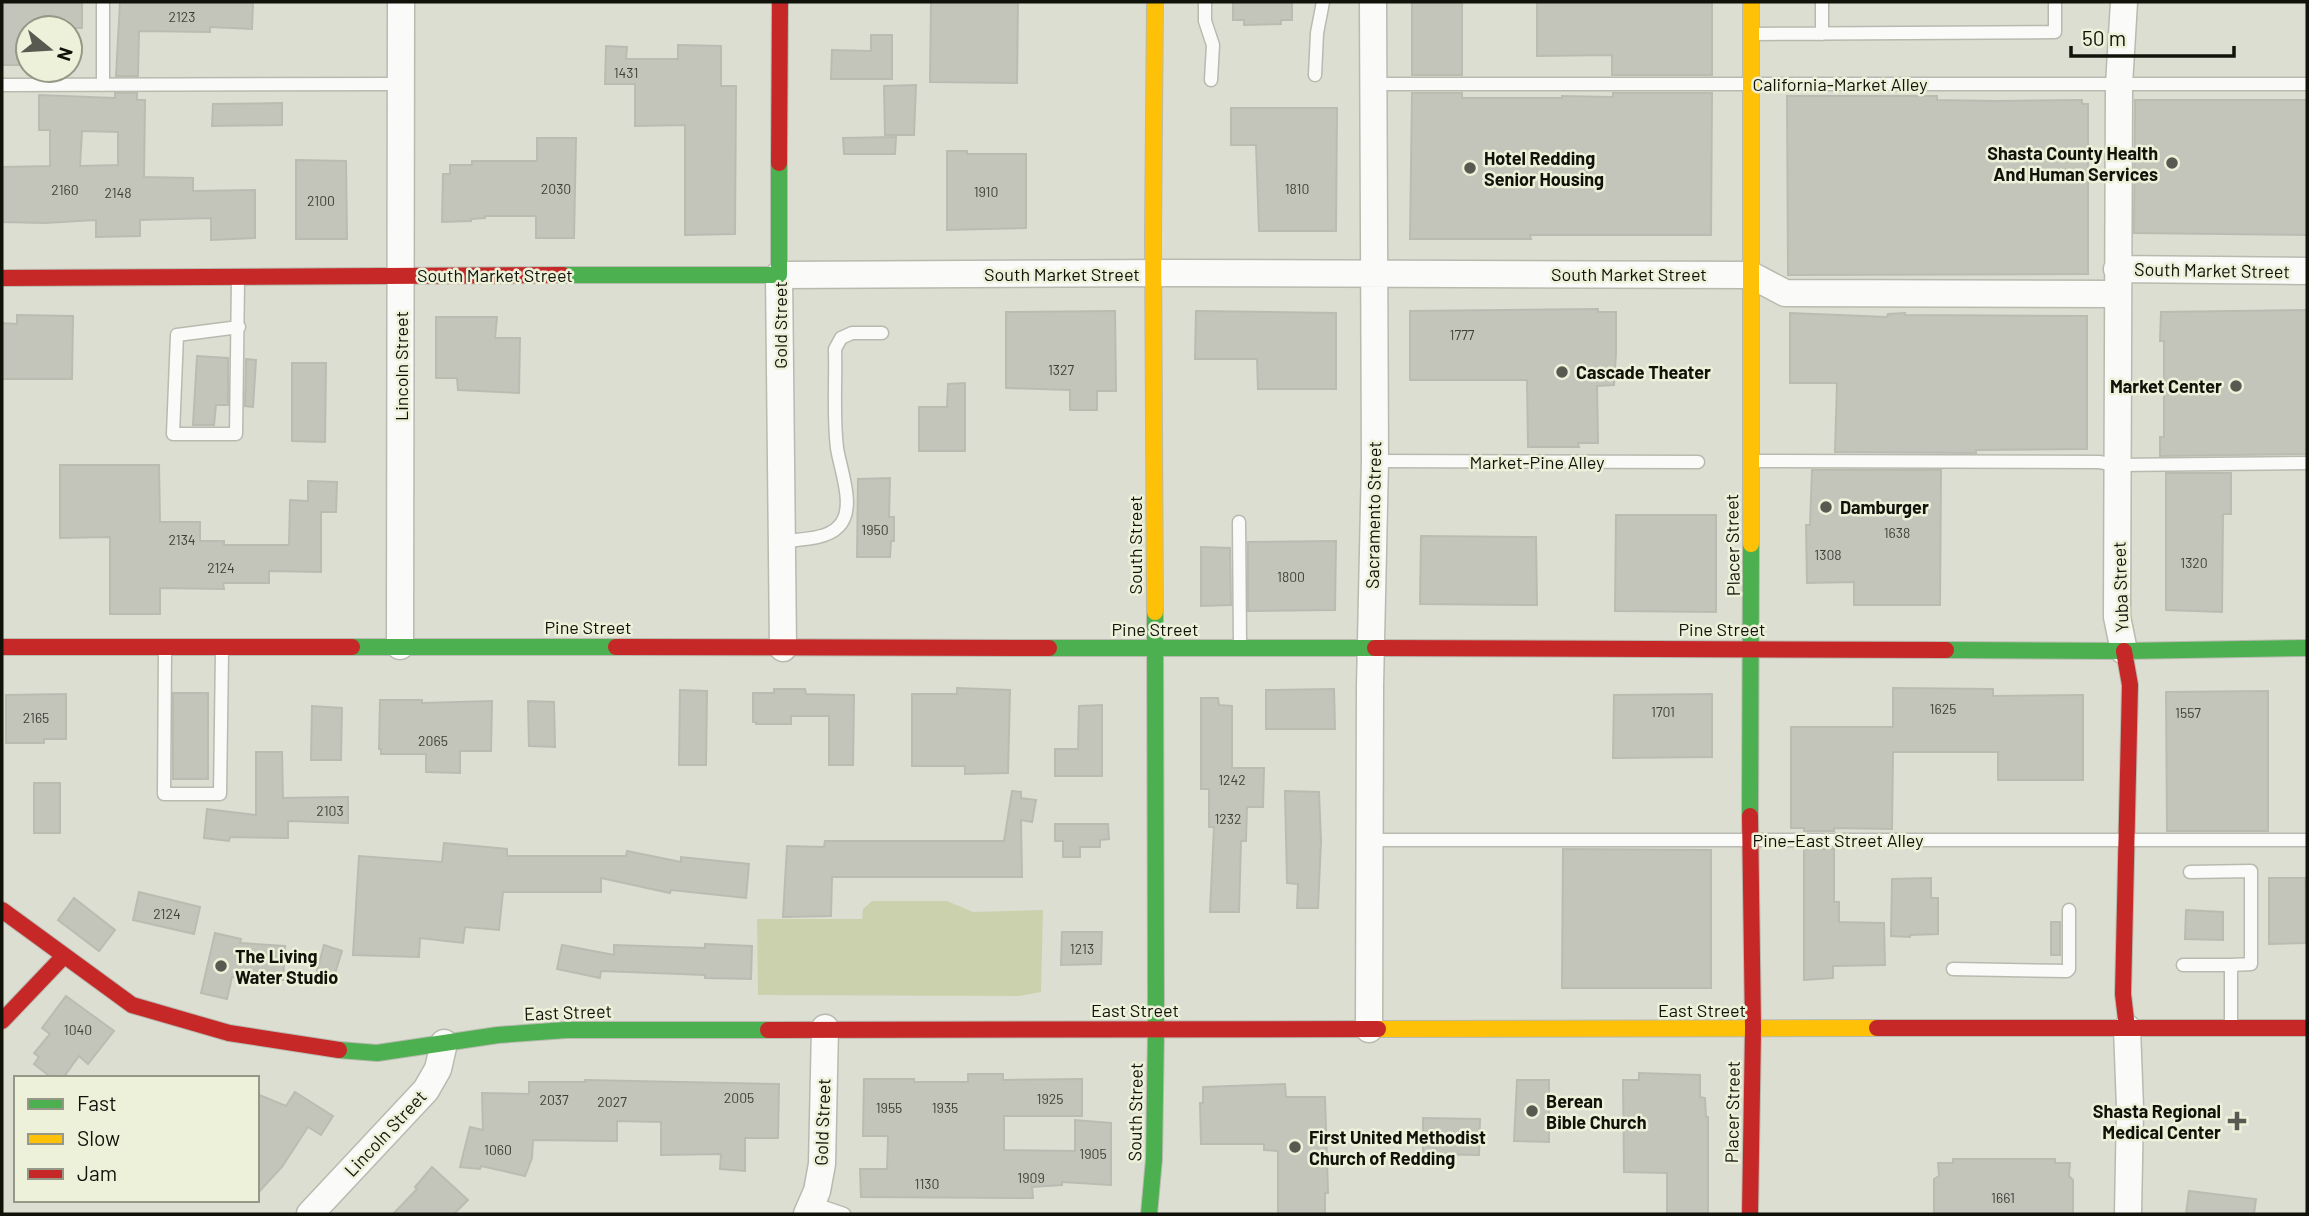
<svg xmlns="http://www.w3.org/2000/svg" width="2309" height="1216" viewBox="0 0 2309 1216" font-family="Barlow,sans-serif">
	<rect width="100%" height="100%" fill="#dcded2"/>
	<path fill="#cbd1ad" d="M 872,901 L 947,901 L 973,912 L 1043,910 L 1041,992 L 1019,996 L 758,995 L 757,919 L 862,919 L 863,909 Z"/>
	<path fill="#c3c5ba" stroke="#babcb2" stroke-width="2" fill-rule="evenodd" d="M 2,2 L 82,2 L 82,28 L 28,28 L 28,65 L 2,65 Z
		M 120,2 L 253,2 L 252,29 L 210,27 L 210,32 L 139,31 L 138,76 L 116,76 Z
		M 931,2 L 1018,2 L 1017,83 L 930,82 Z
		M 1233,2 L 1292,2 L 1292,20 L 1281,20 L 1281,24 L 1244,25 L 1244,20 L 1233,20 Z
		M 1412,2 L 1462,2 L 1462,75 L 1412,75 Z
		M 1537,2 L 1712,2 L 1712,75 L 1612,75 L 1612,55 L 1537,56 Z
		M 871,35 L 892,35 L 892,79 L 831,79 L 832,50 L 871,51 Z
		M 678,45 L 721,46 L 721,86 L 736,86 L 735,234 L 685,235 L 685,125 L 635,126 L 635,84 L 605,84 L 606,46 L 627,47 L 626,59 L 678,59 Z
		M 916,85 L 914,135 L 885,135 L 884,86 Z
		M 115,93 L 137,93 L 137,100 L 145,100 L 144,177 L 193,178 L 193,191 L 255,190 L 255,238 L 211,240 L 211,218 L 140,220 L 140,236 L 96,237 L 96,220 L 45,223 L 2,222 L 2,167 L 50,166 L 50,130 L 39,130 L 39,95 L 115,98 ZM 82,131 L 118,132 L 118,165 L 80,166 Z
		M 1412,93 L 1462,93 L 1462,98 L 1562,98 L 1562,96 L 1613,97 L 1613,93 L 1712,93 L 1711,235 L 1530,235 L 1531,239 L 1410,239 Z
		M 1787,96 L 1937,96 L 1937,100 L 1996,101 L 2082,100 L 2082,104 L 2088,104 L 2088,274 L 1788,275 Z
		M 2135,100 L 2307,100 L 2307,235 L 2134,233 Z
		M 282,103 L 282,125 L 212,126 L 213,104 Z
		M 1231,108 L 1337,108 L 1336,231 L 1259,231 L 1256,145 L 1231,145 Z
		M 896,137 L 895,154 L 844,154 L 843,138 Z
		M 537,138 L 576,138 L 574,238 L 536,238 L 536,216 L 485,216 L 485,218 L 471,219 L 471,221 L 442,222 L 443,174 L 450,174 L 450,165 L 472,165 L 472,161 L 537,161 Z
		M 947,151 L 967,151 L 967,154 L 1026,154 L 1026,228 L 947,230 Z
		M 296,160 L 346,161 L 347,239 L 296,239 Z
		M 1598,309 L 1598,312 L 1616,312 L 1616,353 L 1614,385 L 1597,386 L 1598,443 L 1578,443 L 1579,447 L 1528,447 L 1527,380 L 1410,380 L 1410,311 Z
		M 2307,310 L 2307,454 L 2160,456 L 2160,437 L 2164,437 L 2164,341 L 2160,341 L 2161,312 Z
		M 1115,311 L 1116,391 L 1097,391 L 1097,410 L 1070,410 L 1070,390 L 1006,388 L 1006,312 Z
		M 1196,311 L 1336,313 L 1336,389 L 1258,389 L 1257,359 L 1195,359 Z
		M 1790,313 L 1887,317 L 1888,314 L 1905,313 L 1905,315 L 2087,316 L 2087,449 L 1976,450 L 1976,453 L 1835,452 L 1837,383 L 1790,383 Z
		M 17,315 L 73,316 L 72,379 L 2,379 L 2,323 L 17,324 Z
		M 436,317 L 497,317 L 495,338 L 520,338 L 519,393 L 458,390 L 457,378 L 436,378 Z
		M 197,356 L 228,358 L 228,405 L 216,405 L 214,425 L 193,425 Z
		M 246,359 L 256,360 L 253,407 L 245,406 Z
		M 292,363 L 326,363 L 325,442 L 292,441 Z
		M 965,383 L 965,451 L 919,451 L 919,407 L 947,407 L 948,384 Z
		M 60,465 L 159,465 L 160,522 L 200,522 L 200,541 L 224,541 L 224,545 L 289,545 L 290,500 L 308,501 L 308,481 L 337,482 L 336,512 L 321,512 L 321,572 L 269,571 L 269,583 L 223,583 L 224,589 L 160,588 L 160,614 L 110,614 L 110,537 L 60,538 Z
		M 1812,470 L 1941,470 L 1940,605 L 1854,605 L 1854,582 L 1807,583 L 1806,525 L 1810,525 Z
		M 2166,473 L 2231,473 L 2231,514 L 2223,514 L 2222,612 L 2166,610 Z
		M 890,478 L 889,517 L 894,517 L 894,541 L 891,541 L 890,557 L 857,557 L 858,479 Z
		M 1616,515 L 1716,515 L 1716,612 L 1615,611 Z
		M 1421,536 L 1536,537 L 1537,605 L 1420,604 Z
		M 1336,541 L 1335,610 L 1248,611 L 1248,542 Z
		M 1201,547 L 1230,548 L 1231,605 L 1201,606 Z
		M 957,688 L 1010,690 L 1008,773 L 965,774 L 965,766 L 912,766 L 912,694 L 957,694 Z
		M 1893,688 L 1993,689 L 1993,696 L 2083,695 L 2083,780 L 1998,780 L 1998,752 L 1893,752 L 1892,829 L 1834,828 L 1834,831 L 1804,831 L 1804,828 L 1791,828 L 1791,727 L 1893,727 Z
		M 774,689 L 805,689 L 806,694 L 854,695 L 853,765 L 829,765 L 829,716 L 791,716 L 791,724 L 756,724 L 756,722 L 753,722 L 753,693 L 774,693 Z
		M 1334,689 L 1335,729 L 1266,729 L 1266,690 Z
		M 680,690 L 707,691 L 706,765 L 679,765 Z
		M 2268,691 L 2268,831 L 2167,831 L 2166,692 Z
		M 173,693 L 208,693 L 208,779 L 173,779 Z
		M 66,694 L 66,739 L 44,739 L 44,743 L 6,743 L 6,695 Z
		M 1712,694 L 1712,757 L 1613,758 L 1614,695 Z
		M 1201,698 L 1218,698 L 1219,705 L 1232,706 L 1232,768 L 1264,768 L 1263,807 L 1247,807 L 1246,841 L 1241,841 L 1239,912 L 1210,912 L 1214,827 L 1209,827 L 1209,789 L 1201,789 Z
		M 380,700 L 422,700 L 422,703 L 492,701 L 491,751 L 460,751 L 460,773 L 426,772 L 426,754 L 381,754 L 381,749 L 379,749 Z
		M 528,701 L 554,702 L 555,747 L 529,746 Z
		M 1102,705 L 1102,776 L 1055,776 L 1055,749 L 1078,749 L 1079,706 Z
		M 312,706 L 342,708 L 341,760 L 311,760 Z
		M 256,752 L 282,752 L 283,798 L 348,797 L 348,823 L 288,821 L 288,838 L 230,837 L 229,841 L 204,838 L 207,809 L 256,815 Z
		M 34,783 L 60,783 L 60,833 L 34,833 Z
		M 1012,791 L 1021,792 L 1021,798 L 1036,800 L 1032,822 L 1021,820 L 1022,877 L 832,877 L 831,916 L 783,917 L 787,846 L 824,847 L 825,841 L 1004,841 Z
		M 1285,791 L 1319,792 L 1321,841 L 1318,908 L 1297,908 L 1298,884 L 1287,883 Z
		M 1055,824 L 1108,824 L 1109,839 L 1100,840 L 1100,847 L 1080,847 L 1080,857 L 1063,857 L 1063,841 L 1055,841 Z
		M 444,843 L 507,849 L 507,856 L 626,856 L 627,851 L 681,862 L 681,857 L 749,864 L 746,898 L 671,890 L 670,893 L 601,878 L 601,892 L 503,892 L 499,930 L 465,927 L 463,943 L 420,938 L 419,957 L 353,955 L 359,856 L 442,862 Z
		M 1563,849 L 1711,850 L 1711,988 L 1562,988 Z
		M 1804,849 L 1834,849 L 1834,902 L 1839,902 L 1839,922 L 1884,923 L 1885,965 L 1833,966 L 1833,978 L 1804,980 Z
		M 1931,878 L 1931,898 L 1938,898 L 1938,934 L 1910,935 L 1910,937 L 1891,936 L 1892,879 Z
		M 2269,878 L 2305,878 L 2306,943 L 2269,944 Z
		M 139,892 L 200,907 L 194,934 L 133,920 Z
		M 74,898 L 115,930 L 99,951 L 58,920 Z
		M 2186,910 L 2223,912 L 2223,940 L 2185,939 Z
		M 2051,922 L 2060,922 L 2060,955 L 2051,955 Z
		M 1062,932 L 1102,932 L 1101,964 L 1061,965 Z
		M 215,933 L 241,939 L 240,943 L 285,946 L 283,980 L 232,977 L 227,999 L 201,993 Z
		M 705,944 L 752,946 L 751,979 L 705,978 L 705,975 L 601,971 L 600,978 L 557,969 L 562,945 L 614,955 L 614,945 L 705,948 Z
		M 324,945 L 342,951 L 332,983 L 315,978 Z
		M 66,996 L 114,1031 L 88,1064 L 79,1056 L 63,1078 L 52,1078 L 34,1064 L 39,1057 L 34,1053 L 50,1034 L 42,1028 Z
		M 1639,1073 L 1700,1075 L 1700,1097 L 1705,1098 L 1706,1117 L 1708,1117 L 1708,1214 L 1667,1214 L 1667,1173 L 1624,1172 L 1623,1080 L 1639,1080 Z
		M 968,1074 L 1003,1074 L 1003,1080 L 1082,1079 L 1082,1116 L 1004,1116 L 1004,1150 L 1075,1151 L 1075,1120 L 1111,1123 L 1111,1185 L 1062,1182 L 1062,1185 L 1032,1187 L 1033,1198 L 861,1197 L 860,1169 L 887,1169 L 888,1136 L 863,1136 L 864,1079 L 914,1079 L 914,1082 L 968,1082 Z
		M 585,1080 L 779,1084 L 778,1138 L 745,1138 L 745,1171 L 720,1169 L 721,1154 L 661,1155 L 661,1122 L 617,1121 L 617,1141 L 533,1140 L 532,1158 L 525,1176 L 481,1166 L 480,1169 L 460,1167 L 470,1127 L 483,1130 L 482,1093 L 529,1094 L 529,1082 L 585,1082 Z
		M 1517,1080 L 1549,1080 L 1549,1142 L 1514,1141 Z
		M 1285,1084 L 1286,1097 L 1325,1097 L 1328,1193 L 1325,1193 L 1325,1214 L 1278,1214 L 1278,1151 L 1264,1150 L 1264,1144 L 1201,1144 L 1200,1103 L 1203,1103 L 1203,1087 Z
		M 295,1092 L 333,1116 L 321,1135 L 308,1127 L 282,1167 L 257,1194 L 257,1094 L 286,1106 Z
		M 1423,1118 L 1480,1119 L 1479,1155 L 1423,1154 Z
		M 1953,1159 L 2055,1159 L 2055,1163 L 2070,1163 L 2069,1176 L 2073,1180 L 2073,1214 L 1934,1214 L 1934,1179 L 1939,1176 L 1938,1163 L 1953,1163 Z
		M 432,1167 L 468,1200 L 454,1214 L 393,1214 L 417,1189 L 415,1187 Z
		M 2189,1191 L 2256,1199 L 2254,1214 L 2186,1214 Z"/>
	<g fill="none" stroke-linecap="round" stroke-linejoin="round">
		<g stroke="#b8baaf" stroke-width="15">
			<path id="lane" d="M 103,2 L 103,85
				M 1205,2 L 1205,21 L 1213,45 L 1211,80
				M 1822,2 L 1822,34
				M 1754,34 L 2055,32 L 2055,2
				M 1315,75 L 1317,33 L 1323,2
				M 1373,84 L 2307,84
				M 2,85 L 400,84
				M 238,280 L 236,434 L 173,434 L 177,335 L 239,327
				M 1375,461 L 1698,462
				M 1751,461 L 2099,462 L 2117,465 L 2307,463
				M 1239,522 L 1240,644
				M 780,542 C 797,539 826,540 838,527 C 857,510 840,469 837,448 C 833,416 836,382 835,349 L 841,338 L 852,333 L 882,333
				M 165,650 L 164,794 L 220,794 L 222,652
				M 1369,840 L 2307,840
				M 2190,872 L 2251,871 L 2251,964 L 2231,965 L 2231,1024
				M 2183,965 L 2231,965
				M 1953,969 L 2067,971 L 2069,969 L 2069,910
				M 812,1203 L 844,1214"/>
		</g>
		<g stroke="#b8baaf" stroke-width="29">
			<path id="street" d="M 2117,269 L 2307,271
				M 400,646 L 401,2
				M 783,648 L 779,275 L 1175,273 L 1751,275 L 1785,293 L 2117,294
				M 2124,651 L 2117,617 L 2119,85 L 2124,2
				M 2127,1028 L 2130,1108 L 2128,1214
				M 1369,1029 L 1370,686 L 1375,461 L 1373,2
				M 310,1214 L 426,1090 L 438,1069 L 444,1043
				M 807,1214 L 817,1191 L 822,1164 L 825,1028"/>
		</g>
		<g stroke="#b8baaf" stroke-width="18">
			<path id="fast" d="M 563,275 L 779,275 L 779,163
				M 352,647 L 616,647
				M 1049,648 L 1375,648
				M 1946,650 L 2124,651 L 2307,648
				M 1750,816 L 1751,544
				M 339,1050 L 377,1053 L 498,1035 L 566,1030 L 768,1030
				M 1149,1214 L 1154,1159 L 1156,1029 L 1155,612"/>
		</g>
		<g stroke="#b8baaf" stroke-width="18">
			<path id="slow" d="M 1155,2 L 1153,239 L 1155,612
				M 1751,544 L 1751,2
				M 1378,1029 L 1877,1028"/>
		</g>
		<g stroke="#b8baaf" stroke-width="18">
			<path id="jam" d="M 779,163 L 780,2
				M 2,278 L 563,275
				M 2,647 L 352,647
				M 616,647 L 1049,648
				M 1375,648 L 1946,650
				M 2124,651 L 2130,685 L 2123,994 L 2127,1028
				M 2,910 L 132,1005 L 229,1033 L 339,1050
				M 2,1021 L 64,956
				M 1877,1028 L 2307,1028
				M 768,1030 L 1378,1029
				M 1750,1214 L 1753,1029 L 1750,816"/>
		</g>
		<use href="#lane" stroke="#fafaf8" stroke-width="12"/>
		<use href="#street" stroke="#fafaf8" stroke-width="26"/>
		<use href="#fast" stroke="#4caf50" stroke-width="16"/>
		<use href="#slow" stroke="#ffc107" stroke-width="16"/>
		<use href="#jam" stroke="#c62828" stroke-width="16"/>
	</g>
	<g fill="#585950" stroke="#edf1d9" stroke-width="2.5">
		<circle cx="2172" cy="163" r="7"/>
		<circle cx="1470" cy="168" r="7"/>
		<circle cx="1562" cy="372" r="7"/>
		<circle cx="2236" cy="386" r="7"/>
		<circle cx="1826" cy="507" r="7"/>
		<circle cx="221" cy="966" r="7"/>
		<circle cx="1532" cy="1111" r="7"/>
		<path d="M2233.5 1110.5h7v7h7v7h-7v7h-7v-7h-7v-7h7z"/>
		<circle cx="1295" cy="1147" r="7"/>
	</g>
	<g text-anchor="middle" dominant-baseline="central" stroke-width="5" stroke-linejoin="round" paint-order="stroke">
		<g font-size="14" fill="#3e4037">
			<text x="182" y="16">2123</text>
			<text x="626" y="72">1431</text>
			<text x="556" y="188">2030</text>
			<text x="1297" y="188">1810</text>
			<text x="65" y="189">2160</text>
			<text x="986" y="191">1910</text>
			<text x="118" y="192">2148</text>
			<text x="321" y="200">2100</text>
			<text x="1462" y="334">1777</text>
			<text x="1061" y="369">1327</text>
			<text x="875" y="529">1950</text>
			<text x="1897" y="532">1638</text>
			<text x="182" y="539">2134</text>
			<text x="1828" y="554">1308</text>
			<text x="2194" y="562">1320</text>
			<text x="221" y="567">2124</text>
			<text x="1291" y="576">1800</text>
			<text x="1943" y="708">1625</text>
			<text x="1663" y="711">1701</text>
			<text x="2188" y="712">1557</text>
			<text x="36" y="717">2165</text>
			<text x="433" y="740">2065</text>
			<text x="1232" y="779">1242</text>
			<text x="330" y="810">2103</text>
			<text x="1228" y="818">1232</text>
			<text x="167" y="913">2124</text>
			<text x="1082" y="948">1213</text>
			<text x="78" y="1029">1040</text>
			<text x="739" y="1097">2005</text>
			<text x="1050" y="1098">1925</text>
			<text x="554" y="1099">2037</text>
			<text x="612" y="1101">2027</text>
			<text x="889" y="1107">1955</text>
			<text x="945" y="1107">1935</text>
			<text x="498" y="1149">1060</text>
			<text x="1093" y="1153">1905</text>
			<text x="1031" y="1177">1909</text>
			<text x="927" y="1183">1130</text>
			<text x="2003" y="1197">1661</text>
		</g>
		<g font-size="18" fill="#11120a" stroke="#edf1d9">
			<text x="1840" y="84">California-Market Alley</text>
			<text transform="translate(2212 270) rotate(1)">South Market Street</text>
			<text x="1062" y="274">South Market Street</text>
			<text x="1629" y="274">South Market Street</text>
			<text x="495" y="275">South Market Street</text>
			<text transform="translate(780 325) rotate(-90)">Gold Street</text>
			<text transform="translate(401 366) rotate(-90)">Lincoln Street</text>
			<text x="1537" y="462">Market-Pine Alley</text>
			<text transform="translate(1373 515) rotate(-89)">Sacramento Street</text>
			<text transform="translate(1135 545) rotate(-90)">South Street</text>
			<text transform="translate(1732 545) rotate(-91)">Placer Street</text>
			<text transform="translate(2120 587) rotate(-92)">Yuba Street</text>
			<text x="588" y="627">Pine Street</text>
			<text x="1155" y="629">Pine Street</text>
			<text x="1722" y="629">Pine Street</text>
			<text x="1838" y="840">Pine–East Street Alley</text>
			<text x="1135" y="1010">East Street</text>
			<text x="1702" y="1010">East Street</text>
			<text transform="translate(568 1012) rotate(-2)">East Street</text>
			<text transform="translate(1135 1112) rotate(-89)">South Street</text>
			<text transform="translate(1732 1112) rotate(-89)">Placer Street</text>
			<text transform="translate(822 1122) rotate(-88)">Gold Street</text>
			<text transform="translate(385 1133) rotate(-47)">Lincoln Street</text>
		</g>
		<g font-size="18" font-weight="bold" fill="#11120a" stroke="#edf1d9" text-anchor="start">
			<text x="2158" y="153" text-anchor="end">Shasta County Health<tspan x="2158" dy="21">And Human Services</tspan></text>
			<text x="1484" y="158">Hotel Redding<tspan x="1484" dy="21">Senior Housing</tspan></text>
			<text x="1576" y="372">Cascade Theater</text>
			<text x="2222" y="386" text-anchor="end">Market Center</text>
			<text x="1840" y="507">Damburger</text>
			<text x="235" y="956">The Living<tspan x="235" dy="21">Water Studio</tspan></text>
			<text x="1546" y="1101">Berean<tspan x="1546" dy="21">Bible Church</tspan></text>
			<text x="2221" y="1111" text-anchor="end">Shasta Regional<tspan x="2221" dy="21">Medical Center</tspan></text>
			<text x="1309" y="1137">First United Methodist<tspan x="1309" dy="21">Church of Redding</tspan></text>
		</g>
	</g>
	<rect width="2309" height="1216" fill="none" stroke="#11120a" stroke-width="7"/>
	<rect x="14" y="1076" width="245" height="126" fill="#edf1d9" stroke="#959886" stroke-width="2"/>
	<rect x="28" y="1099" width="35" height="10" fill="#4caf50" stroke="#959886" stroke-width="2"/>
	<text x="77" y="1111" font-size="21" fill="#11120a">Fast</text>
	<rect x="28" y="1134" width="35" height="10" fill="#ffc107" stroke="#959886" stroke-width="2"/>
	<text x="77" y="1146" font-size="21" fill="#11120a">Slow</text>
	<rect x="28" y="1169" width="35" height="10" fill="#c62828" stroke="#959886" stroke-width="2"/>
	<text x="77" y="1181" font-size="21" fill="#11120a">Jam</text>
	<g transform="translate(49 49) rotate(108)"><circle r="33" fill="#edf1d9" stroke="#959886" stroke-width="2"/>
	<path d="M0-5L12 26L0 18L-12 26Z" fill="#585950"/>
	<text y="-10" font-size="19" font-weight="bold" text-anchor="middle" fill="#11120a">N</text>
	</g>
	<path d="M2071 46v10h163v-10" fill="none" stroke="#11120a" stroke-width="3.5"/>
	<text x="2082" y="46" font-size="21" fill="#11120a" stroke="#edf1d9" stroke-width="5" paint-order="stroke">50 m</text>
</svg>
